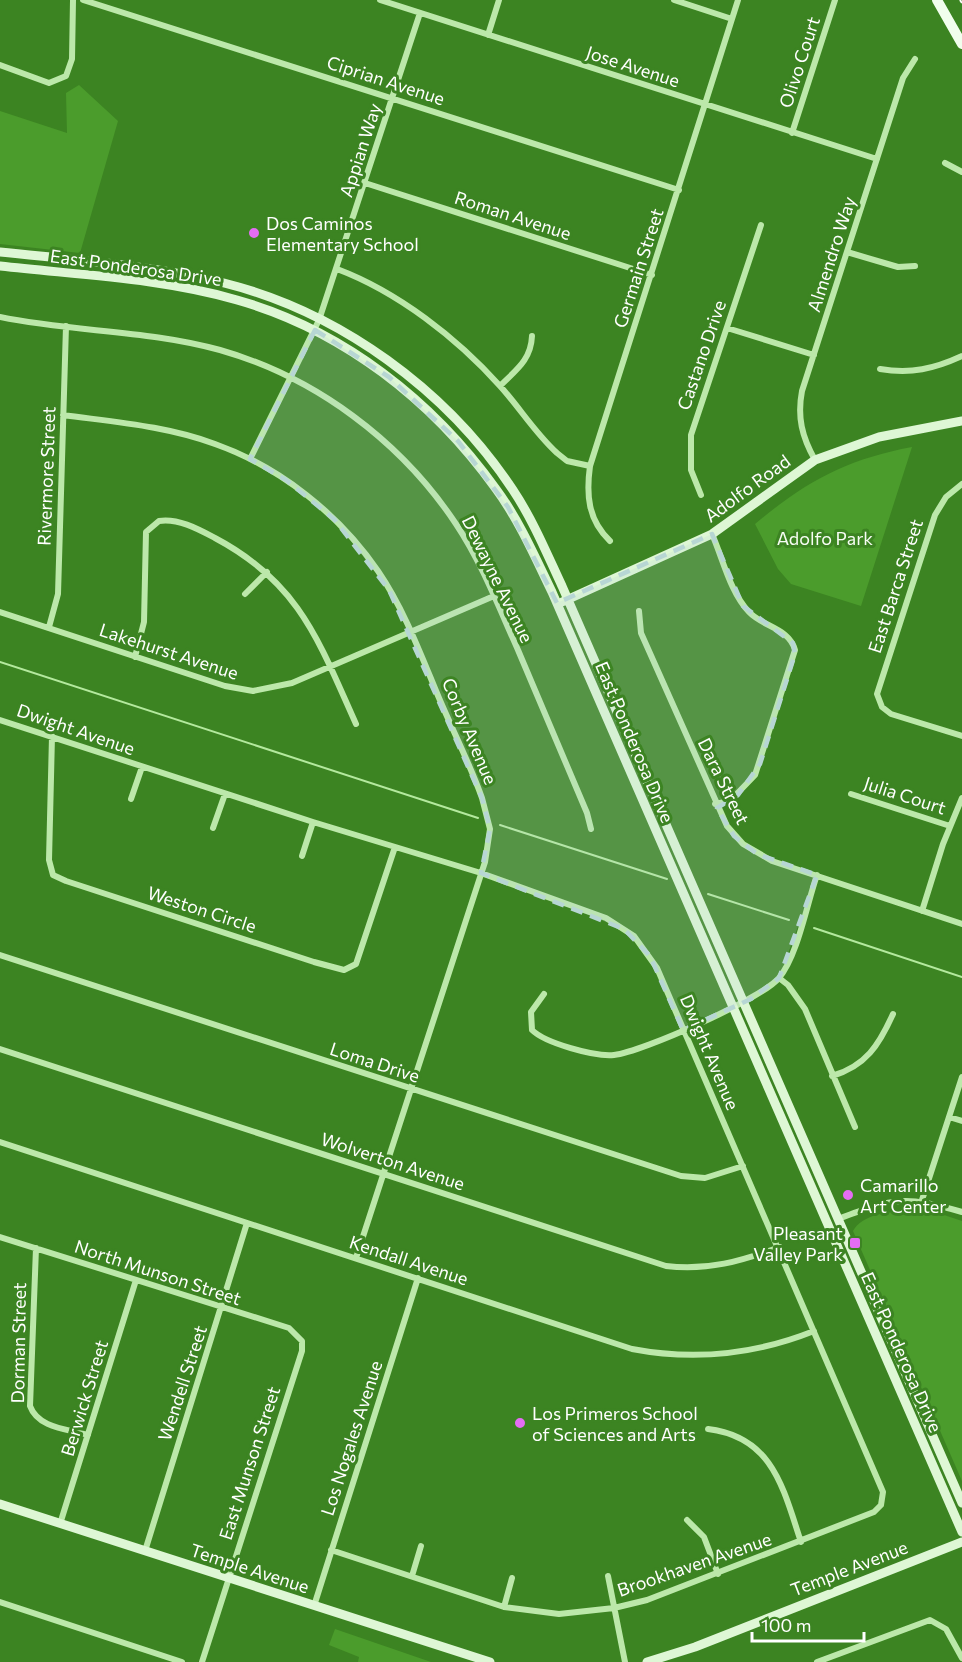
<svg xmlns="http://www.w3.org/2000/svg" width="962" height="1662" viewBox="0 0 962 1662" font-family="Commissioner,sans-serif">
	<rect width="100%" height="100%" fill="#3c8422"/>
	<path fill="#4b9c2c" d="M 79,85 L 118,121 L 80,253 L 0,244 L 0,111 L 67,133 L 66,93 Z
		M 912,447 L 861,606 L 791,584 L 778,569 L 755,524 C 805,482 847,459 912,447 Z
		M 905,1210 L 935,1212 L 962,1221 L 962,1481 L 853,1231 C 863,1214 886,1213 905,1210 Z
		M 335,1629 L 431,1662 L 358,1662 L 359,1657 L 329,1645 Z"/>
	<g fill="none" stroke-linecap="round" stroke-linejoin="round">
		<path stroke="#b4e99e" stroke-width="2" d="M 0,662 L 478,818
			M 500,825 L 667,879
			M 708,894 L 789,920
			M 814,928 L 962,977"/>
		<path stroke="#bce8aa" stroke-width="6" d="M 83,0 L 679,190
			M 380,0 L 877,159
			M 674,0 L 732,19
			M 488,35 L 499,0
			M 0,65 L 49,83 L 66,76 L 72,59 L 73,0
			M 792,133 L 835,0
			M 945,163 L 962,172
			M 365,183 L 652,275
			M 847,252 L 898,267 L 915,266
			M 337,269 C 398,292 457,338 500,386 C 520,408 535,433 557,453 L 567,461 L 590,466
			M 0,317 C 73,332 148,330 220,350 C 315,377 401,441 456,524 C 482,563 499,608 518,650 C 541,705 564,759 587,813 L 591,829
			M 727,328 L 814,355
			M 880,369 C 911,374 934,369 962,356
			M 500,386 C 516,370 531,360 532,336
			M 63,415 C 114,422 167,426 215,444 C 280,467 339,514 378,571 C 404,609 421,655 439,698 C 453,731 470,764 482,798 L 490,829 L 485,862 L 356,1258
			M 250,459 L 319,320 L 420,13
			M 815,460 C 802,437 797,417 802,391 L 903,78 L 915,59
			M 962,484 L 946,497 L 935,515 L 877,694 L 882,707 L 891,714 L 962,736
			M 701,495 L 691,470 L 691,435 L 761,225
			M 712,534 C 723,559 730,592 749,612 C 763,627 789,628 795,650 L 755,775 L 730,801 L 715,804
			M 610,541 C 588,520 586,495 590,466 L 738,0
			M 245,594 L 267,572
			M 639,611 L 641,633 L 727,826 L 743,844 L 772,861 L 962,924
			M 0,612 L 225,686 L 253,691 L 292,683 L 494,596
			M 49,627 L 58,594 L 66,326
			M 135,657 L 144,622 L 146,532 L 159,521 C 178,518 198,529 215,538 C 300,583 319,642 356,724
			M 0,720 L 313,822 L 481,873 L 606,918 L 634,936 L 657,968 L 883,1492 L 881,1505 L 874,1512 L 647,1600 L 614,1608 L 559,1614 L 504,1607 L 331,1550
			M 52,736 L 49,860 L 53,875 L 66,881 L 314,962 L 344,970 L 356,964 L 395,847
			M 851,794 L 950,826
			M 131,799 L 142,767
			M 213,828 L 225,794
			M 302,856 L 313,822
			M 922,911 L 943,844 L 962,798
			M 0,955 L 681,1176 L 705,1178 L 743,1166
			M 779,978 L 788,985 L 805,1009 L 855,1127
			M 544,994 L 531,1012 L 532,1030 C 545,1043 595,1057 614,1055 C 642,1052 761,999 779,978 C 798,955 807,903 817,875
			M 0,1049 L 666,1266 C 708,1271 741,1261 780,1247
			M 832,1076 C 866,1066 879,1045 893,1014
			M 949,1117 L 962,1121
			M 0,1142 L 632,1349 C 695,1361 754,1355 814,1331
			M 922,1200 L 962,1077
			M 838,1219 C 894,1198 904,1195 962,1212
			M 0,1237 L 289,1328 L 302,1341 L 302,1351 L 202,1662
			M 36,1248 L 30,1406 C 38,1428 67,1429 88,1435
			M 708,1429 C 773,1437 783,1488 801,1542
			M 687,1520 L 704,1537 L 718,1574
			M 60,1524 L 136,1280
			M 145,1551 L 247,1223
			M 412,1576 L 421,1546
			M 608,1576 L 625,1662
			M 0,1602 L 182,1662
			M 314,1606 L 418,1278
			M 504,1607 L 512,1578
			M 817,1662 L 930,1620 L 946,1629 L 962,1658"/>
		<path stroke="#def7d5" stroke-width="9" d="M 0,252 C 75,260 151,265 224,283 C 340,312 447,390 513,490 C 533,520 547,554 562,586 L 962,1503
			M 0,266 C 79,275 161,278 237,300 C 343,330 433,401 496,489 C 519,520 535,557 552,592 L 962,1532
			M 562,602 L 712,534 L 815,460 L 879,437 L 962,421
			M 0,1504 L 490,1662
			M 647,1662 L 695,1647 L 962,1542"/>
		<path stroke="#f1feed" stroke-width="10" d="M 937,0 L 962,44"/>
		<path stroke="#fff" stroke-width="2" stroke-dasharray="10 4.5" stroke-linecap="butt" d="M 960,0 L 962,3"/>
	</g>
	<path fill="#b7d6d4" fill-opacity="0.2" stroke="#b7d6d4" stroke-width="4.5" stroke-dasharray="12 8" stroke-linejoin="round" d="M 315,330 L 389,377 L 458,441 L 508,507 L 557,603 L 712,534 L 743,606 L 793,643 L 795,654 L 760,764 L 738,795 L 717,808 L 734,836 L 757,854 L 817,875 L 779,978 L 751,999 L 683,1030 L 650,956 L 624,929 L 481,873 L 490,829 L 482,798 L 389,590 L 334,519 L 286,480 L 250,459 Z"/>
	<g fill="#e46df4" stroke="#3c8422" stroke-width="2">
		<circle cx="254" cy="233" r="6"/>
		<circle cx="848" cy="1195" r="6"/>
		<rect x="849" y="1237" width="12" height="12" rx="3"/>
		<circle cx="520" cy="1423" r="6"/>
	</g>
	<g text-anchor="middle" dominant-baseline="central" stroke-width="6" stroke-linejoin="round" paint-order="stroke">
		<g font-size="18" fill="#fff" stroke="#3c8422">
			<text transform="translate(799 62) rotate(-72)">Olivo Court</text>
			<text transform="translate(633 66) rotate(18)">Jose Avenue</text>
			<text transform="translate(386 80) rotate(18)">Ciprian Avenue</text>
			<text transform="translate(360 150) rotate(-72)">Appian Way</text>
			<text transform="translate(513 215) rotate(18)">Roman Avenue</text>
			<text transform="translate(831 254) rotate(-72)">Almendro Way</text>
			<text transform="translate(136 267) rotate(8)">East Ponderosa Drive</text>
			<text transform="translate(638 268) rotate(-72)">Germain Street</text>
			<text transform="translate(701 355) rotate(-71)">Castano Drive</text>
			<text transform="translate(46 476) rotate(-88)">Rivermore Street</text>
			<text transform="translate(747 488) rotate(-36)">Adolfo Road</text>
			<text transform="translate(498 579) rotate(64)">Dewayne Avenue</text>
			<text transform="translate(895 586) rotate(-72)">East Barca Street</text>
			<text transform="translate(169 651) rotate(18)">Lakehurst Avenue</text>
			<text transform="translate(76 729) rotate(19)">Dwight Avenue</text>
			<text transform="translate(470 731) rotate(67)">Corby Avenue</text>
			<text transform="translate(635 742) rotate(67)">East Ponderosa Drive</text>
			<text transform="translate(724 781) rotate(64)">Dara Street</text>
			<text transform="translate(905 795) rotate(18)">Julia Court</text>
			<text transform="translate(202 909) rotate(18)">Weston Circle</text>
			<text transform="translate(710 1052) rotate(67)">Dwight Avenue</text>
			<text transform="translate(375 1062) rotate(18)">Loma Drive</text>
			<text transform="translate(393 1161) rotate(18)">Wolverton Avenue</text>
			<text transform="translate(409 1260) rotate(18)">Kendall Avenue</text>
			<text transform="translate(158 1272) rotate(18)">North Munson Street</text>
			<text transform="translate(18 1343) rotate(-89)">Dorman Street</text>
			<text transform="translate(902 1352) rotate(66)">East Ponderosa Drive</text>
			<text transform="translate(182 1383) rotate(-72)">Wendell Street</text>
			<text transform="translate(84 1398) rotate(-73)">Berwick Street</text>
			<text transform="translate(351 1438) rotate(-72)">Los Nogales Avenue</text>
			<text transform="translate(249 1463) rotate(-72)">East Munson Street</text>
			<text transform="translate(694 1564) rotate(-19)">Brookhaven Avenue</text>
			<text transform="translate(250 1568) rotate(18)">Temple Avenue</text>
			<text transform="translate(849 1568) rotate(-21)">Temple Avenue</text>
		</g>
		<g font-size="18" fill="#fff" stroke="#3c8422" text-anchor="start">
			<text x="266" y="223">Dos Caminos<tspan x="266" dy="21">Elementary School</tspan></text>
			<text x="860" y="1185">Camarillo<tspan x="860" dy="21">Art Center</tspan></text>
			<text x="843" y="1233" text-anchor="end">Pleasant<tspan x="843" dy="21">Valley Park</tspan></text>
			<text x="532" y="1413">Los Primeros School<tspan x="532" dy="21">of Sciences and Arts</tspan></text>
		</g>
		<g font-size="18" fill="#f8fdf5" stroke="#3c8422">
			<text x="825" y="538">Adolfo Park</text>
		</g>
	</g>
	<path d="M752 1632v9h112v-9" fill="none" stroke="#ffffff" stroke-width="3"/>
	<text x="761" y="1632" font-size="18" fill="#ffffff" stroke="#3c8422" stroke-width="4.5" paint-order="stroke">100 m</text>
</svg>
